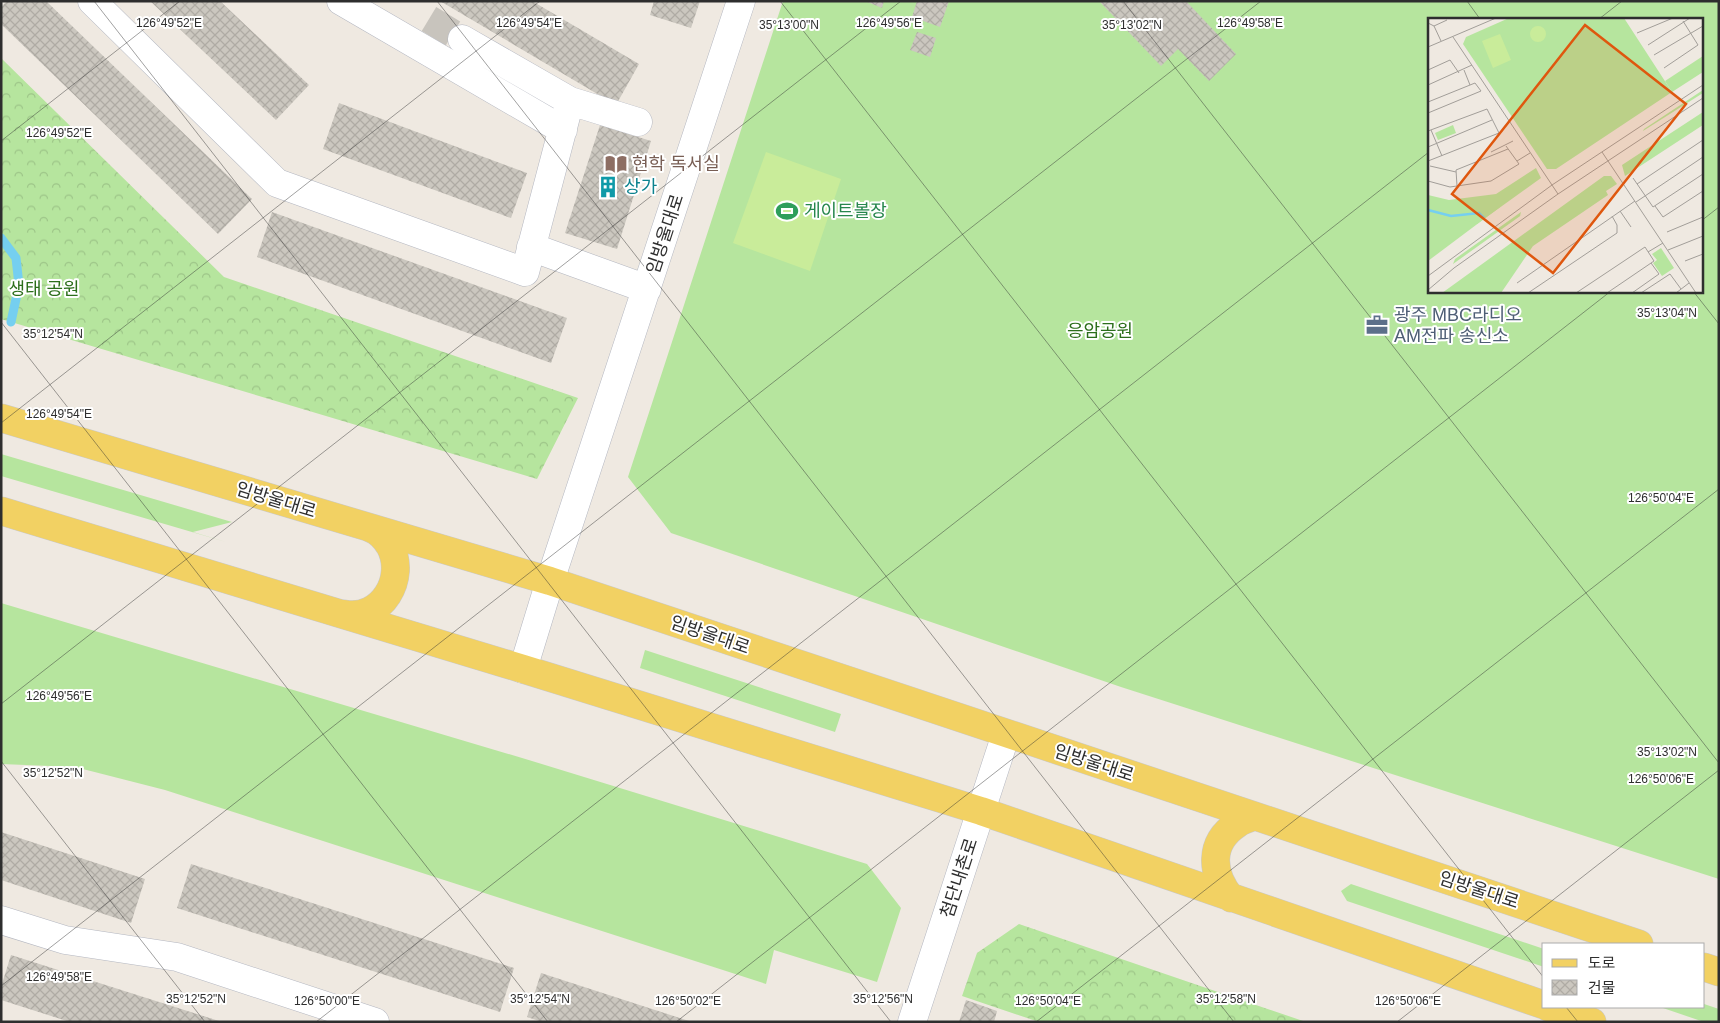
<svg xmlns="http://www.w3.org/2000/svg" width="1720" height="1023" viewBox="0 0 1720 1023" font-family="Arial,'Noto Sans KR',sans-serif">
	<defs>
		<pattern id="forest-crowns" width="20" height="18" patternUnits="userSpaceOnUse" patternTransform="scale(1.25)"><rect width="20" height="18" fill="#b6e59e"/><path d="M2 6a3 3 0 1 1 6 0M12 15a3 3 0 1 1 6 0" fill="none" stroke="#9dc588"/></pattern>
		<pattern id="building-cross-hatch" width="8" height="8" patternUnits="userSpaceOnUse" patternTransform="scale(1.25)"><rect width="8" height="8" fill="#cbc7bf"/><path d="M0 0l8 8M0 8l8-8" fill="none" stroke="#afaba4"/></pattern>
	</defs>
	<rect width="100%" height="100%" fill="#efe9e1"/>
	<path fill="#b6e59e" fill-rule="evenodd" d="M 783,1 L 1719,1 L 1719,879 L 1121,687 L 671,533 L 628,477 ZM 1429,19 L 1701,19 L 1701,291 L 1429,291 Z
		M 1,454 L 232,522 L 193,532 L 226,542 L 1,476 Z
		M 1,603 L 532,761 L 867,864 L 901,908 L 877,982 L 774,950 L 766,984 L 165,790 L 75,767 L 1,764 Z
		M 645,650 L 841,714 L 835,732 L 640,668 Z
		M 1351,884 L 1544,949 L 1544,967 L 1347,901 L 1341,891 Z
		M 1704,1004 L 1719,1009 L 1719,1022 L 1704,1022 L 1660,1007 L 1704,1007 Z"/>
	<path fill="url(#forest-crowns)" d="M 1,58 L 224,277 L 578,398 L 537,479 L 1,319 Z
		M 1019,924 L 1306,1022 L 1039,1022 L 962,996 L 977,953 Z"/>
	<path fill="#c9ec9a" d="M 766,152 L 841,179 L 810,271 L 733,243 Z"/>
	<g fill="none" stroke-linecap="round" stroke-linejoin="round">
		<path stroke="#75cff0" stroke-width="9" d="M 1,238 L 16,258 L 19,285 L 11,322"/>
	</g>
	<path fill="url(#building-cross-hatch)" d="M 7,1 L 46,1 L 252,199 L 218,234 L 1,24 L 1,7 Z
		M 150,1 L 220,1 L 309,85 L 276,120 Z
		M 440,1 L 532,1 L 639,64 L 616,105 Z
		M 654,1 L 700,1 L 691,28 L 650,15 Z
		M 865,1 L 884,1 L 882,8 Z
		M 917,1 L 949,1 L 940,27 L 912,17 Z
		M 1099,1 L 1186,1 L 1236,54 L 1209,81 L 1178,49 L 1161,66 Z
		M 917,32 L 936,38 L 930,57 L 910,50 Z
		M 339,103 L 527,173 L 511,218 L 323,149 Z
		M 600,125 L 651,141 L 617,249 L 565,233 Z
		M 272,212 L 567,318 L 551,363 L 257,257 Z
		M 1,832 L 145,879 L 131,923 L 1,880 Z
		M 191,864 L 514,968 L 500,1012 L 177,908 Z
		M 11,955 L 219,1021 L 219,1022 L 70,1022 L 1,1000 L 1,987 Z
		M 541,973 L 689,1021 L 689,1022 L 542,1022 L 527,1017 Z
		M 966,1000 L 997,1011 L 994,1022 L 959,1022 Z"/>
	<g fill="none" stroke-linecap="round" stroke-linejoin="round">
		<path stroke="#c8c4bd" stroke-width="28" stroke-dasharray="28 14" stroke-linecap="butt" d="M 429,19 L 462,39"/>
		<g stroke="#b4b7c1" stroke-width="29">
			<path id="minor" d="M 92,1 L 277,183 L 525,272 L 570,101
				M 341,1 L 563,130
				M 462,39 L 570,101 L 638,122
				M 531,247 L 647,289
				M 523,669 L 550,581 L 741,1
				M 1,920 L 65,940 L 177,957 L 375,1022
				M 912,1022 L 1006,734"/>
		</g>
		<g stroke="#c9c9c9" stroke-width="29">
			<path id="major" d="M 1,418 L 550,581 L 1639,944
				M 1,511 L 523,669 L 981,811 L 1544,1005
				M 344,614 C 382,621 407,578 390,546 C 385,538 379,531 370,528
				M 1231,898 C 1211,874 1208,843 1237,824 C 1242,820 1249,818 1255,816
				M 1704,967 L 1719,972
				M 1548,1007 L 1592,1022"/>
		</g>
		<use href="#minor" stroke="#fff" stroke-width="28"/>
		<use href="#major" stroke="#f2d163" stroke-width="28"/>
	</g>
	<path fill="none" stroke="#2e2e2e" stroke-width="1" stroke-opacity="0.45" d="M 94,1 L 891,1022M 437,1 L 1234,1022M 780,1 L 1544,978M 1123,1 L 1719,763M 1467,1 L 1480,19M 1599,19 L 1622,1M 1,141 L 180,1M 1701,221 L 1719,207M 1693,291 L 1719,324M 1,322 L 548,1022M 1,423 L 540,1M 1,704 L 901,1M 1,761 L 205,1022M 1,986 L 1261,1M 1566,1007 L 1578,1022M 316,1022 L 1429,152M 676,1022 L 1611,291M 1036,1022 L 1719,489M 1397,1022 L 1719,770"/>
	<defs>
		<g id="library-bare" transform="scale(1.725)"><path d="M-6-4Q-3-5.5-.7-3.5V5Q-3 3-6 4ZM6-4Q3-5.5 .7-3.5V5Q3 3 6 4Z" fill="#8d6e63" stroke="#fff" stroke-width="2.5" paint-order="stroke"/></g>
		<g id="building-bare" transform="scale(1.725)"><path d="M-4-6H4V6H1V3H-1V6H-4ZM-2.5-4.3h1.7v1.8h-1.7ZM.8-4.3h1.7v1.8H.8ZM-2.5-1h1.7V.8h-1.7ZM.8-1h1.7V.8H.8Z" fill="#0f9aa8" stroke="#fff" stroke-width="2.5" paint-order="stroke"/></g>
		<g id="stadium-bare" transform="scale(1.725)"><path d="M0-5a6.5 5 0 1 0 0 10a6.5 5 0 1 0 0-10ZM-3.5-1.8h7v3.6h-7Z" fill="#2e9e5b" stroke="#fff" stroke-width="2.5" paint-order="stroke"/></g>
		<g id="office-bare" transform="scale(1.725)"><path d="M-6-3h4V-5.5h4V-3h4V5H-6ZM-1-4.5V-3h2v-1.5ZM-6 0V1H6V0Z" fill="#5c6f8a" stroke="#fff" stroke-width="2.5" paint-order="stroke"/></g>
	</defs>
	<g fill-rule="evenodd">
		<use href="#library-bare" x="616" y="164"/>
		<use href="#building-bare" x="608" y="187"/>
		<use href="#stadium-bare" x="787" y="211"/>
		<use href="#office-bare" x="1377" y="325"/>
	</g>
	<g text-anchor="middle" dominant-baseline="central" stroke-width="4" stroke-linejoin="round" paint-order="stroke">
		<g font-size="18" fill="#785e54" stroke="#fff" text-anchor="start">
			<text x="632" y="164">현학 독서실</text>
		</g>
		<g font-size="18" fill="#0d838f" stroke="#fff" text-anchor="start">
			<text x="624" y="187">상가</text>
		</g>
		<g font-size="18" fill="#27864d" stroke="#fff" text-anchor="start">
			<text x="804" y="211">게이트볼장</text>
		</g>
		<g font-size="18" fill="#2e2e2e" stroke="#fff">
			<text transform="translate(665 234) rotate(-72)">임방울대로</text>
			<text transform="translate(276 500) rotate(17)">임방울대로</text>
			<text transform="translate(710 635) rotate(19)">임방울대로</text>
			<text transform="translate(1094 763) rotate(18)">임방울대로</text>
			<text transform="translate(959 878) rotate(-72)">첨단내촌로</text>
			<text transform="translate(1479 890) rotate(18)">임방울대로</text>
		</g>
		<g font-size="18" fill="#2c6e1b" stroke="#fff">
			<text x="44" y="289">생태 공원</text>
			<text x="1100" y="331">응암공원</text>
		</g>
		<g font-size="18" fill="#4e5e75" stroke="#fff" text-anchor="start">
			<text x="1394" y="315">광주 MBC라디오<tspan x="1394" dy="21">AM전파 송신소</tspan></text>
		</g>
	</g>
	<g transform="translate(1428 18)">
		<rect width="275" height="275" fill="#efe9e1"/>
		<path d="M 81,0 L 196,0 L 244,74 L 128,151 L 119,151 L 35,26 L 38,19 ZM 275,72 L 275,75 L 215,113 L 216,111 ZM 25,107 L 28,115 L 10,122 L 7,115 ZM 176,158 L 183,158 L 189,166 L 178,173 L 180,177 L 105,228 L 73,275 L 14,275 ZM 0,184 L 72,189 L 0,243 ZM 93,194 L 92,198 L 95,196 L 25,246 L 27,241 ZM 233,230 L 246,250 L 234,258 L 225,245 L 229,242 L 224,236 Z" fill="#b6e59e"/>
		<path d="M 275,38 L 275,54 L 244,74 L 237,63 ZM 275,94 L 275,107 L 197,158 L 194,147 ZM 108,150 L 113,160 L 49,206 L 0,190 L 0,177 L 21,182 L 68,176 Z" fill="#b6e59e"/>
		<path d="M102 16a8 8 0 1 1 16 0a8 8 0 1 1-16 0ZM 72,16 L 83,42 L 65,50 L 54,23 Z" fill="#c9ec9a"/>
		<path fill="none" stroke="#75cff0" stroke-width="2.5" d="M 0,192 L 23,198 L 51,195 L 56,200"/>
		<path fill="none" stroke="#a29e99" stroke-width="1" d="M 0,5 L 6,8 L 19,2M 6,8 L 13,23M 209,15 L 245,0M 25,19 L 130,176M 220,27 L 262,0M 0,29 L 68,0M 226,37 L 275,8M 236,50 L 270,27 L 255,3M 0,52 L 22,42 L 31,55M 36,52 L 42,67M 0,67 L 44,47M 0,84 L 47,65 L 53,73 L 0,95M 3,112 L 14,138M 0,113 L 59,91 L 71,115 L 0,143M 0,129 L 64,102M 63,134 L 85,123M 174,134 L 268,275M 89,143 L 102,135M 2,148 L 28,154M 205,160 L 225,189 L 275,156M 0,163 L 22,169 L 63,163 L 91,146 L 78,128M 209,166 L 275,122M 29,168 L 28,152 L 80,131M 208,184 L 275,139M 227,188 L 235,199 L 275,173M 192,193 L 203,209M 239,214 L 275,199M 240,232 L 275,218M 220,234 L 235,225M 257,243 L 275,236M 0,258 L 124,167 L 275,67M 89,265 L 207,183M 0,272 L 26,250 L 130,176 L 275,80M 100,275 L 189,215 L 189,207 L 184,198M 148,275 L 217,229 L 226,243 L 179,275M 204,275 L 231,256 L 223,245M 213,275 L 242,256 L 253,271M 248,275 L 261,265"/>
		<path fill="#df570e" fill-opacity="0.15" stroke="#df570e" stroke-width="2.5" d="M 157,7 L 258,86 L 125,255 L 24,176 Z"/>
		<rect width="275" height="275" fill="none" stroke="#2e2e2e" stroke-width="2.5"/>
	</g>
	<g font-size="12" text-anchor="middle" fill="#2e2e2e" stroke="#fff" stroke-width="4" stroke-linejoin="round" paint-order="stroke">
		<text x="169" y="27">126°49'52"E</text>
		<text x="529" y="27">126°49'54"E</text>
		<text x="889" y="27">126°49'56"E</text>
		<text x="1250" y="27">126°49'58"E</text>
		<text x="789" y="29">35°13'00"N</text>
		<text x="1132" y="29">35°13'02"N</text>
		<text x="59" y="137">126°49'52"E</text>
		<text x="1667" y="317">35°13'04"N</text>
		<text x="53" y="338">35°12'54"N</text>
		<text x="59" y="418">126°49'54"E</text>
		<text x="1661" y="502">126°50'04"E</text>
		<text x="59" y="700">126°49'56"E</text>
		<text x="1667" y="756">35°13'02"N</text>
		<text x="53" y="777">35°12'52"N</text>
		<text x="1661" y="783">126°50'06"E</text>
		<text x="59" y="981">126°49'58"E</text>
		<text x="196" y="1003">35°12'52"N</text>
		<text x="540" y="1003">35°12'54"N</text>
		<text x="883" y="1003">35°12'56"N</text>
		<text x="1226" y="1003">35°12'58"N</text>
		<text x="327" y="1005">126°50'00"E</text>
		<text x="688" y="1005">126°50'02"E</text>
		<text x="1048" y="1005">126°50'04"E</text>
		<text x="1408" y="1005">126°50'06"E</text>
	</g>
	<rect width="1720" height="1023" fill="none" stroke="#2e2e2e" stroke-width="5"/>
	<rect x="1542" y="943" width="162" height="65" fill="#ffffff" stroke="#ababab"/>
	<rect x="1552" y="959" width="25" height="8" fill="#f2d163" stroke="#ababab"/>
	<text x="1588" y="968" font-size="15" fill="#2e2e2e">도로</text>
	<rect x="1552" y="980" width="25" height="15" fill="url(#building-cross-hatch)" stroke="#ababab"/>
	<text x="1588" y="993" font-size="15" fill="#2e2e2e">건물</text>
</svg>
